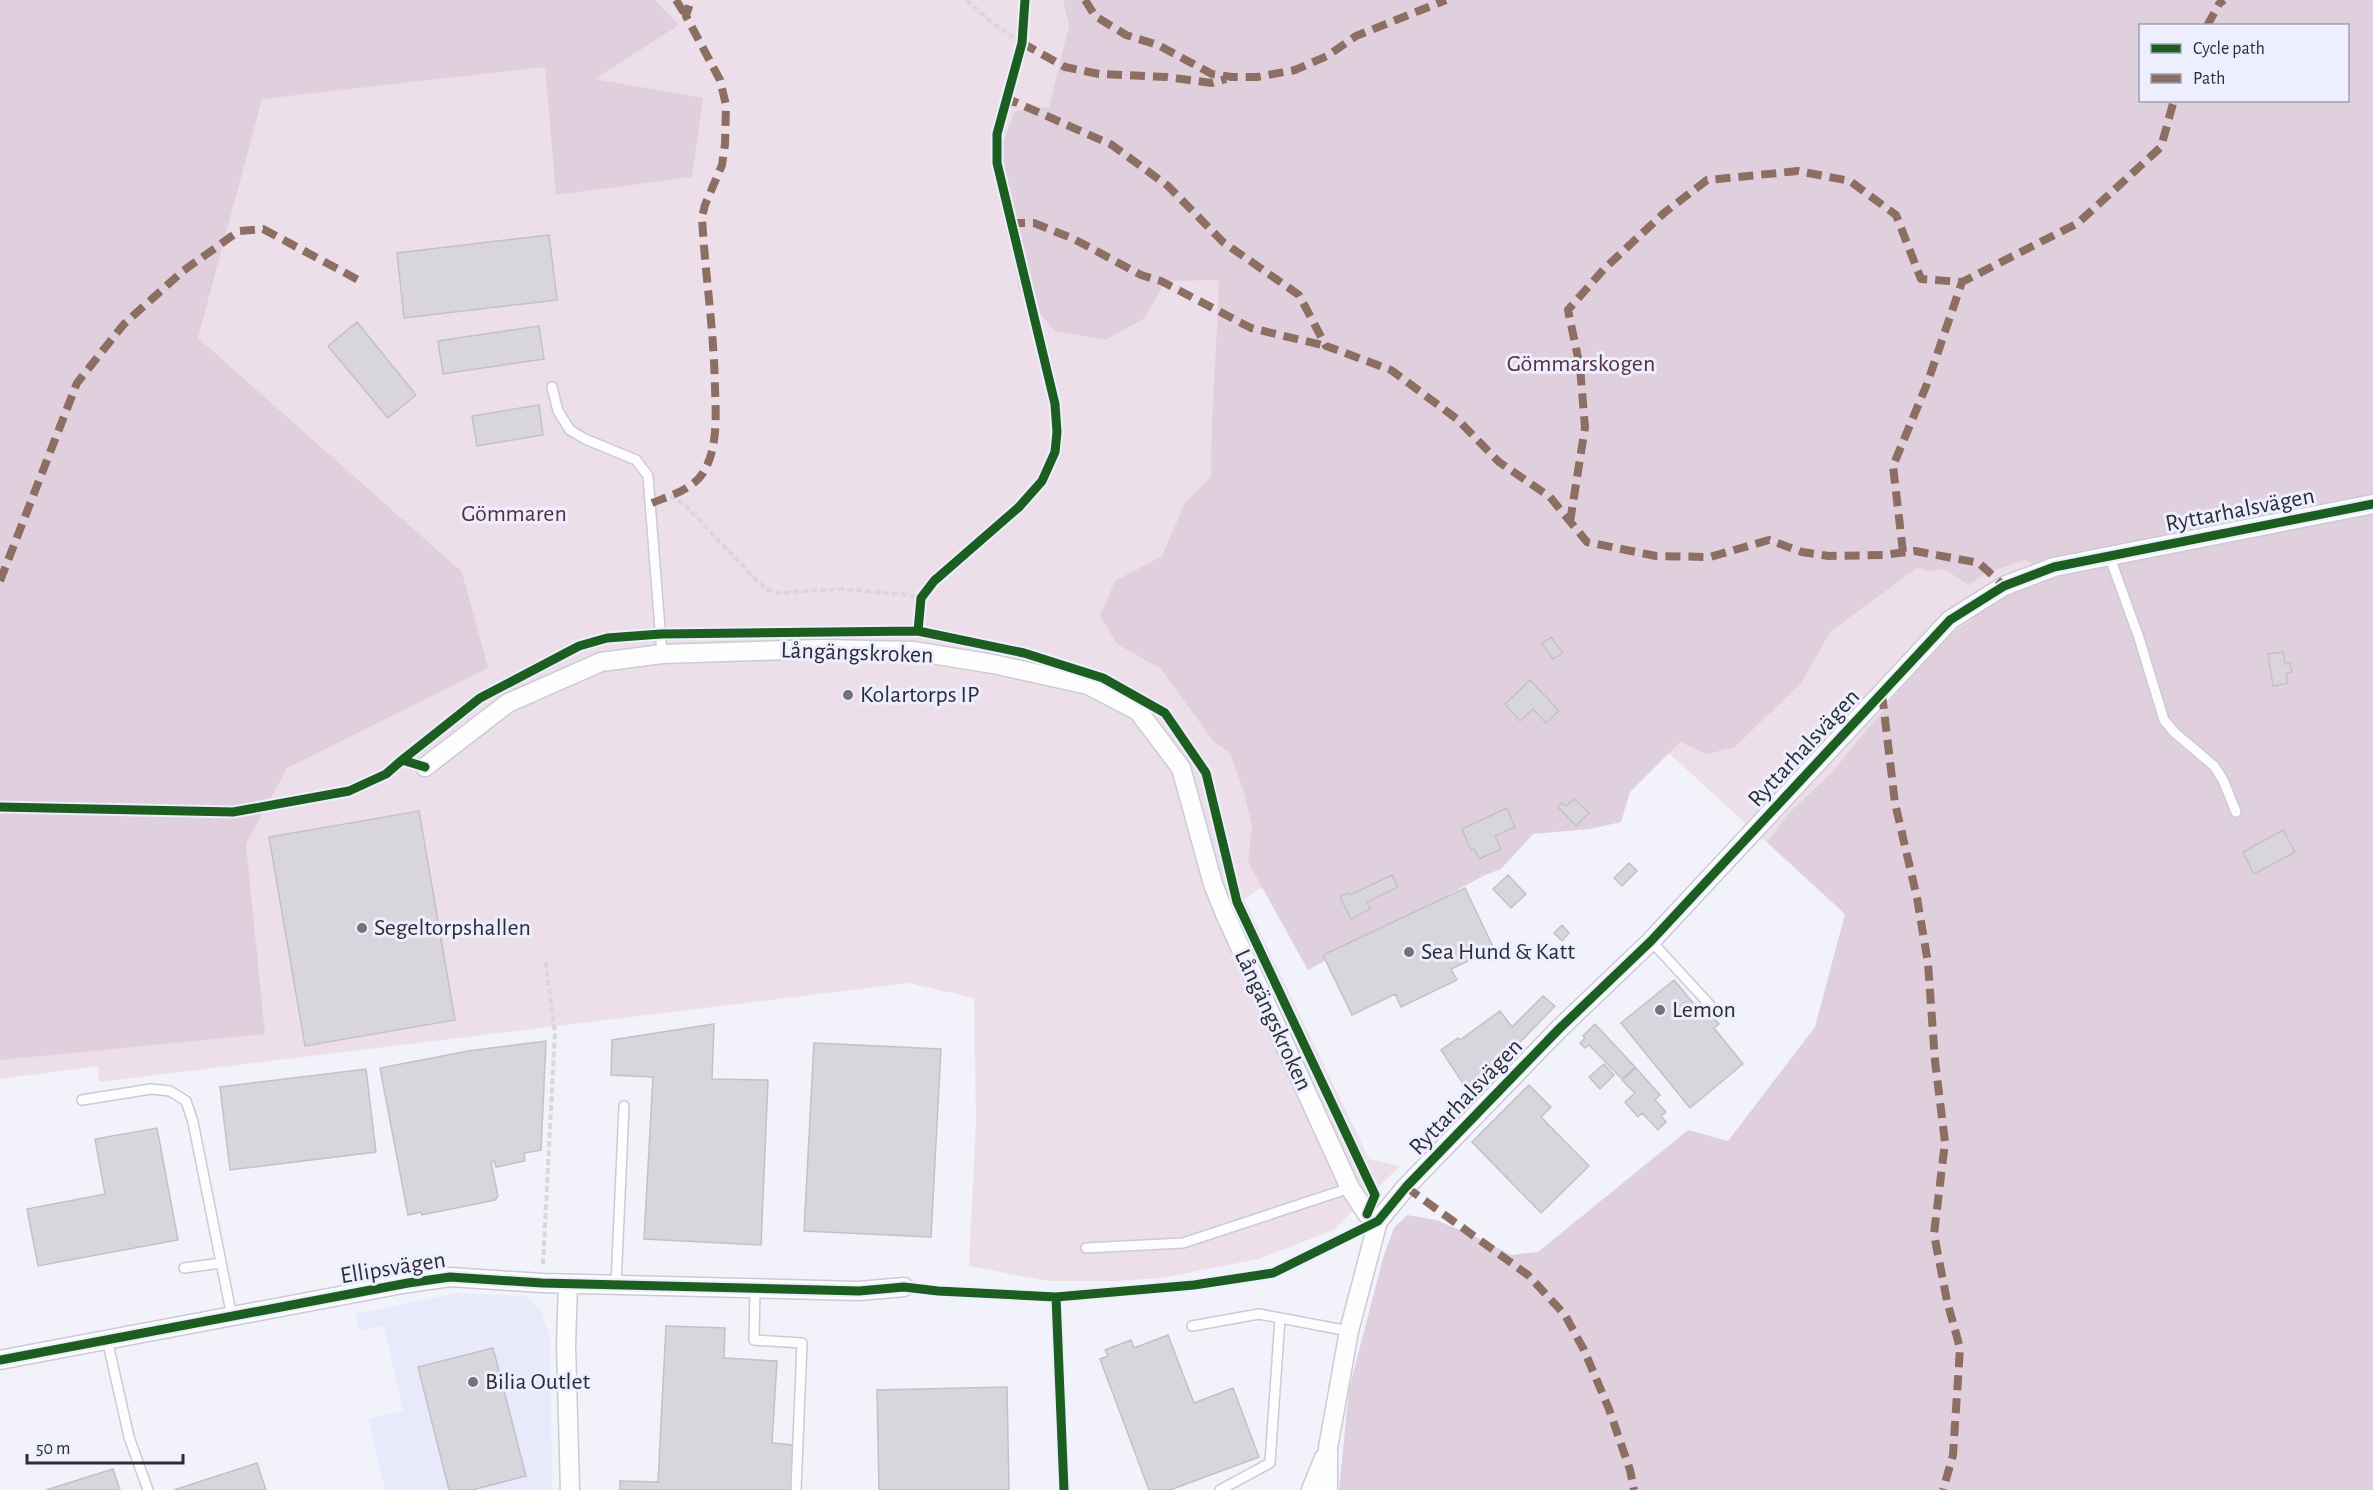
<svg xmlns="http://www.w3.org/2000/svg" width="2373" height="1490" viewBox="0 0 2373 1490" font-family="'Alegreya Sans',sans-serif">
	<rect width="100%" height="100%" fill="#f1f2fa"/>
	<path fill="#e8eafc" d="M 457,1293 L 525,1296 L 541,1312 L 550,1338 L 552,1490 L 385,1490 L 368,1418 L 403,1411 L 384,1326 L 359,1331 L 356,1314 Z"/>
	<path fill="#eddfea" fill-rule="evenodd" d="M 0,0 L 2373,0 L 2373,1490 L 1861,1074 L 1845,914 L 1547,642 L 1358,824 L 1244,899 L 1369,1159 L 1400,1166 L 1333,1230 L 1259,1259 L 1162,1278 L 1116,1281 L 1048,1281 L 969,1266 L 976,1120 L 974,998 L 909,983 L 99,1082 L 98,1066 L 0,1079 ZM 2140,26 L 2348,26 L 2348,100 L 2140,100 Z"/>
	<path fill="#e0d0dd" fill-rule="evenodd" d="M 0,0 L 655,0 L 679,25 L 595,79 L 703,98 L 692,177 L 556,195 L 545,67 L 262,99 L 198,338 L 462,572 L 488,668 L 287,768 L 246,844 L 265,1034 L 0,1060 Z
		M 1063,0 L 2373,0 L 2373,1490 L 1339,1490 L 1349,1389 L 1383,1258 L 1394,1228 L 1407,1215 L 1436,1220 L 1483,1240 L 1511,1255 L 1538,1252 L 1688,1130 L 1728,1141 L 1815,1027 L 1845,914 L 1767,842 L 1787,815 L 1833,771 L 1930,653 L 1957,630 L 2018,587 L 2059,575 L 2025,560 L 1984,574 L 1969,585 L 1944,569 L 1927,571 L 1917,568 L 1830,632 L 1802,682 L 1735,747 L 1707,754 L 1680,742 L 1630,792 L 1621,822 L 1590,829 L 1533,834 L 1501,869 L 1485,875 L 1308,970 L 1248,862 L 1252,826 L 1244,792 L 1230,753 L 1214,742 L 1161,669 L 1117,644 L 1100,616 L 1115,581 L 1162,556 L 1185,503 L 1211,477 C 1211,411 1217,346 1219,280 L 1165,281 L 1145,318 L 1105,340 L 1055,331 L 1019,290 L 998,156 L 1015,111 L 1049,107 L 1069,26 ZM 2140,26 L 2348,26 L 2348,100 L 2140,100 Z"/>
	<path fill="#d8d5dd" stroke="#c3c0c9" stroke-width="1.5" d="M 549,235 L 557,300 L 404,318 L 397,253 Z
		M 357,322 L 416,395 L 388,418 L 328,346 Z
		M 539,326 L 544,359 L 443,374 L 438,341 Z
		M 539,405 L 543,435 L 477,446 L 472,416 Z
		M 1551,637 L 1563,653 L 1553,659 L 1542,644 Z
		M 2283,652 L 2285,664 L 2290,663 L 2292,672 L 2286,673 L 2288,683 L 2273,686 L 2268,654 Z
		M 1530,680 L 1559,711 L 1546,723 L 1533,709 L 1520,721 L 1505,704 Z
		M 1574,799 L 1589,813 L 1576,826 L 1558,807 L 1562,803 L 1566,806 Z
		M 1507,808 L 1515,827 L 1495,836 L 1501,849 L 1479,859 L 1474,849 L 1471,850 L 1462,829 Z
		M 419,811 L 455,1020 L 305,1046 L 269,837 Z
		M 2283,830 L 2295,852 L 2254,874 L 2243,852 Z
		M 1629,863 L 1637,871 L 1622,886 L 1614,878 Z
		M 1392,875 L 1398,887 L 1367,902 L 1370,909 L 1351,919 L 1340,897 L 1348,893 L 1350,895 Z
		M 1508,875 L 1526,894 L 1511,908 L 1493,889 Z
		M 1465,888 L 1494,949 L 1451,969 L 1457,980 L 1401,1007 L 1395,994 L 1352,1015 L 1323,955 Z
		M 1562,925 L 1569,933 L 1562,941 L 1554,933 Z
		M 1674,980 L 1704,1016 L 1709,1012 L 1719,1024 L 1714,1028 L 1743,1064 L 1690,1108 L 1621,1023 Z
		M 1543,996 L 1555,1006 L 1470,1094 L 1441,1050 L 1458,1038 L 1460,1040 L 1500,1011 L 1512,1027 Z
		M 714,1024 L 712,1079 L 768,1080 L 761,1245 L 644,1239 L 653,1077 L 611,1075 L 612,1040 Z
		M 1595,1024 L 1635,1067 L 1622,1079 L 1589,1045 L 1585,1048 L 1580,1043 L 1585,1038 L 1583,1036 Z
		M 546,1041 L 541,1150 L 524,1153 L 525,1161 L 496,1167 L 494,1160 L 491,1162 L 498,1196 L 495,1200 L 422,1215 L 421,1212 L 408,1215 L 380,1068 L 468,1051 Z
		M 814,1043 L 941,1049 L 931,1237 L 804,1231 Z
		M 1604,1064 L 1614,1075 L 1600,1089 L 1589,1077 Z
		M 1636,1068 L 1660,1095 L 1655,1100 L 1666,1112 L 1661,1116 L 1666,1122 L 1658,1130 L 1642,1113 L 1638,1117 L 1625,1102 L 1635,1093 L 1622,1080 Z
		M 366,1069 L 376,1152 L 230,1170 L 220,1087 Z
		M 1529,1085 L 1551,1107 L 1541,1117 L 1589,1166 L 1541,1213 L 1472,1142 Z
		M 157,1128 L 178,1240 L 38,1266 L 27,1209 L 105,1194 L 95,1139 Z
		M 666,1326 L 725,1328 L 724,1358 L 777,1361 L 772,1443 L 793,1445 L 792,1490 L 620,1490 L 620,1481 L 658,1482 Z
		M 1168,1335 L 1194,1403 L 1233,1388 L 1259,1457 L 1170,1490 L 1149,1490 L 1100,1359 L 1108,1356 L 1105,1350 L 1131,1340 L 1134,1348 Z
		M 493,1348 L 526,1476 L 472,1490 L 449,1490 L 418,1367 Z
		M 1007,1387 L 1009,1490 L 879,1490 L 877,1390 Z
		M 257,1463 L 266,1490 L 174,1490 Z
		M 113,1469 L 120,1490 L 46,1490 Z"/>
	<g fill="none" stroke-linecap="round" stroke-linejoin="round">
		<g stroke="#cacbd4" stroke-width="12">
			<path id="lane" d="M 552,387 L 558,411 L 570,430 L 585,439 L 636,460 L 648,476 L 662,654
				M 2109,555 L 2139,638 L 2164,720 L 2174,732 L 2214,766 L 2223,780 L 2236,812
				M 1651,941 L 1710,1005
				M 82,1100 L 151,1089 L 170,1091 L 186,1101 L 193,1122 L 232,1317
				M 1086,1248 L 1183,1243 L 1350,1188
				M 184,1268 L 221,1263
				M 616,1285 L 624,1106
				M 755,1288 L 754,1340 L 802,1343 L 796,1490
				M 1192,1326 L 1259,1314 L 1349,1331
				M 107,1339 L 129,1437 L 148,1490
				M 1220,1490 L 1270,1463 L 1280,1318"/>
		</g>
		<g stroke="#cacbd4" stroke-width="21">
			<path id="street" d="M 425,767 L 508,703 L 601,662 L 662,654 L 821,649 L 913,651 L 993,664 L 1088,685 L 1138,711 L 1181,768 L 1213,884 L 1225,914 L 1350,1188 L 1367,1214 L 1378,1221
				M 568,1284 L 566,1345 L 570,1490
				M 0,1360 L 408,1283 L 450,1277 L 542,1283 L 859,1291 L 904,1287
				M 1311,1490 L 1324,1458
				M 1328,1490 L 1328,1448 L 1349,1331 L 1378,1221 L 1406,1187 L 1559,1029 L 1651,941 L 1950,620 L 2004,586 L 2054,567 L 2373,504"/>
		</g>
		<path stroke="#d8d8db" stroke-width="4" stroke-dasharray="6 3" stroke-linecap="butt" d="M 967,0 L 991,22 L 1022,43
			M 670,496 L 684,504 L 757,581 L 767,589 L 778,593 L 839,589 L 902,594 L 921,598
			M 543,1264 L 555,1032 L 545,959"/>
		<use href="#lane" stroke="#fdfdfe" stroke-width="9"/>
		<use href="#street" stroke="#fdfdfe" stroke-width="18"/>
		<path stroke="#8d6e63" stroke-width="8" stroke-dasharray="15 8" stroke-linecap="butt" d="M 676,0 L 686,16
			M 1085,0 L 1095,16 L 1126,35 L 1158,45 L 1212,74 L 1232,77 L 1257,77 L 1295,70 L 1327,56 L 1356,36 L 1446,0
			M 2207,26 L 2219,4 L 2224,0
			M 1022,43 L 1065,67 L 1099,74 L 1167,77 L 1212,83 L 1226,79
			M 1004,105 L 1013,101 L 1112,145 L 1168,186 L 1223,242 L 1299,295 L 1326,346 L 1391,370 L 1457,419 L 1499,462 L 1550,497 L 1587,542 L 1656,556 L 1710,557 L 1769,540 L 1802,552 L 1829,556 L 1883,555 L 1915,551 L 1979,563 L 2004,586
			M 1010,223 L 1034,223 L 1074,239 L 1141,275 L 1161,281 L 1251,328 L 1326,346
			M 652,503 C 669,496 692,490 703,473 C 718,449 716,415 715,388 C 714,330 705,274 702,217 L 705,205 L 722,165 L 725,144 L 726,105 L 720,80 L 686,16 L 691,0
			M 1570,522 L 1585,427 L 1580,367 L 1568,310 L 1604,269 L 1664,213 L 1707,180 L 1798,171 L 1850,181 L 1896,215 L 1921,279 L 1962,282 L 2078,223 L 2161,147 L 2174,100
			M 1903,552 L 1893,466 L 1927,384 L 1962,282
			M 0,581 L 77,383 L 124,324 L 183,271 L 239,231 L 263,229 L 364,283
			M 1882,694 L 1895,803 L 1917,898 L 1928,963 L 1935,1061 L 1945,1142 L 1934,1234 L 1947,1301 L 1960,1348 L 1953,1455 L 1943,1490
			M 1406,1187 L 1528,1275 L 1565,1315 L 1584,1350 L 1609,1409 L 1630,1470 L 1634,1490"/>
		<g stroke="#edeefe" stroke-width="13">
			<path id="cycleway" d="M 918,631 L 921,598 L 934,581 L 1019,507 L 1042,481 L 1055,452 L 1057,432 L 1055,404 L 997,163 L 997,134 L 1022,43 L 1025,0
				M 402,760 L 480,698 L 579,646 L 607,638 L 661,634 L 918,631 L 1024,653 L 1103,678 L 1165,713 L 1206,773 L 1237,902 L 1375,1195 L 1367,1214
				M 0,807 L 233,812 L 349,791 L 386,774 L 402,760 L 425,767
				M 1056,1297 L 1064,1490
				M 0,1360 L 408,1283 L 450,1277 L 542,1283 L 859,1291 L 904,1287 L 938,1291 L 1056,1297 L 1194,1285 L 1273,1273 L 1378,1221 L 1406,1187 L 1559,1029 L 1651,941 L 1950,620 L 2004,586 L 2054,567 L 2373,504"/>
		</g>
		<use href="#cycleway" stroke="#1b5e20" stroke-width="9"/>
	</g>
	<g fill="#71727b" stroke="#edeefe" stroke-width="2">
		<circle cx="848" cy="695" r="6"/>
		<circle cx="362" cy="928" r="6"/>
		<circle cx="1409" cy="952" r="6"/>
		<circle cx="1660" cy="1010" r="6"/>
		<circle cx="473" cy="1382" r="6"/>
	</g>
	<g text-anchor="middle" dominant-baseline="central" stroke-width="6" stroke-linejoin="round" paint-order="stroke">
		<g font-size="24" fill="#582e47" stroke="#edeefe">
			<text x="1581" y="364">Gömmarskogen</text>
			<text x="514" y="514">Gömmaren</text>
		</g>
		<g font-size="24" fill="#2c2d37" stroke="#edeefe">
			<text transform="translate(2240 510) rotate(-11)">Ryttarhalsvägen</text>
			<text transform="translate(857 653) rotate(2)">Långängskroken</text>
			<text transform="translate(1804 748) rotate(-47)">Ryttarhalsvägen</text>
			<text transform="translate(1273 1020) rotate(65)">Långängskroken</text>
			<text transform="translate(1466 1097) rotate(-46)">Ryttarhalsvägen</text>
			<text transform="translate(393 1268) rotate(-9)">Ellipsvägen</text>
		</g>
		<g font-size="24" fill="#2c2d37" stroke="#edeefe" text-anchor="start">
			<text x="860" y="695">Kolartorps IP</text>
			<text x="374" y="928">Segeltorpshallen</text>
			<text x="1421" y="952">Sea Hund &amp; Katt</text>
			<text x="1672" y="1010">Lemon</text>
			<text x="485" y="1382">Bilia Outlet</text>
		</g>
	</g>
	<rect x="2139" y="24" width="210" height="78" fill="#edeefe" stroke="#a0a1ae" stroke-width="1.5"/>
	<rect x="2151" y="44" width="30" height="9" fill="#1b5e20" stroke="#a0a1ae" stroke-width="1.5"/>
	<text x="2193" y="54" font-size="18" fill="#2c2d37">Cycle path</text>
	<rect x="2151" y="74" width="30" height="9" fill="#8d6e63" stroke="#a0a1ae" stroke-width="1.5"/>
	<text x="2193" y="84" font-size="18" fill="#2c2d37">Path</text>
	<path d="M27 1454v9h156v-9" fill="none" stroke="#2c2d37" stroke-width="3"/>
	<text x="36" y="1454" font-size="18" fill="#2c2d37" stroke="#edeefe" stroke-width="4.5" paint-order="stroke">50 m</text>
</svg>
